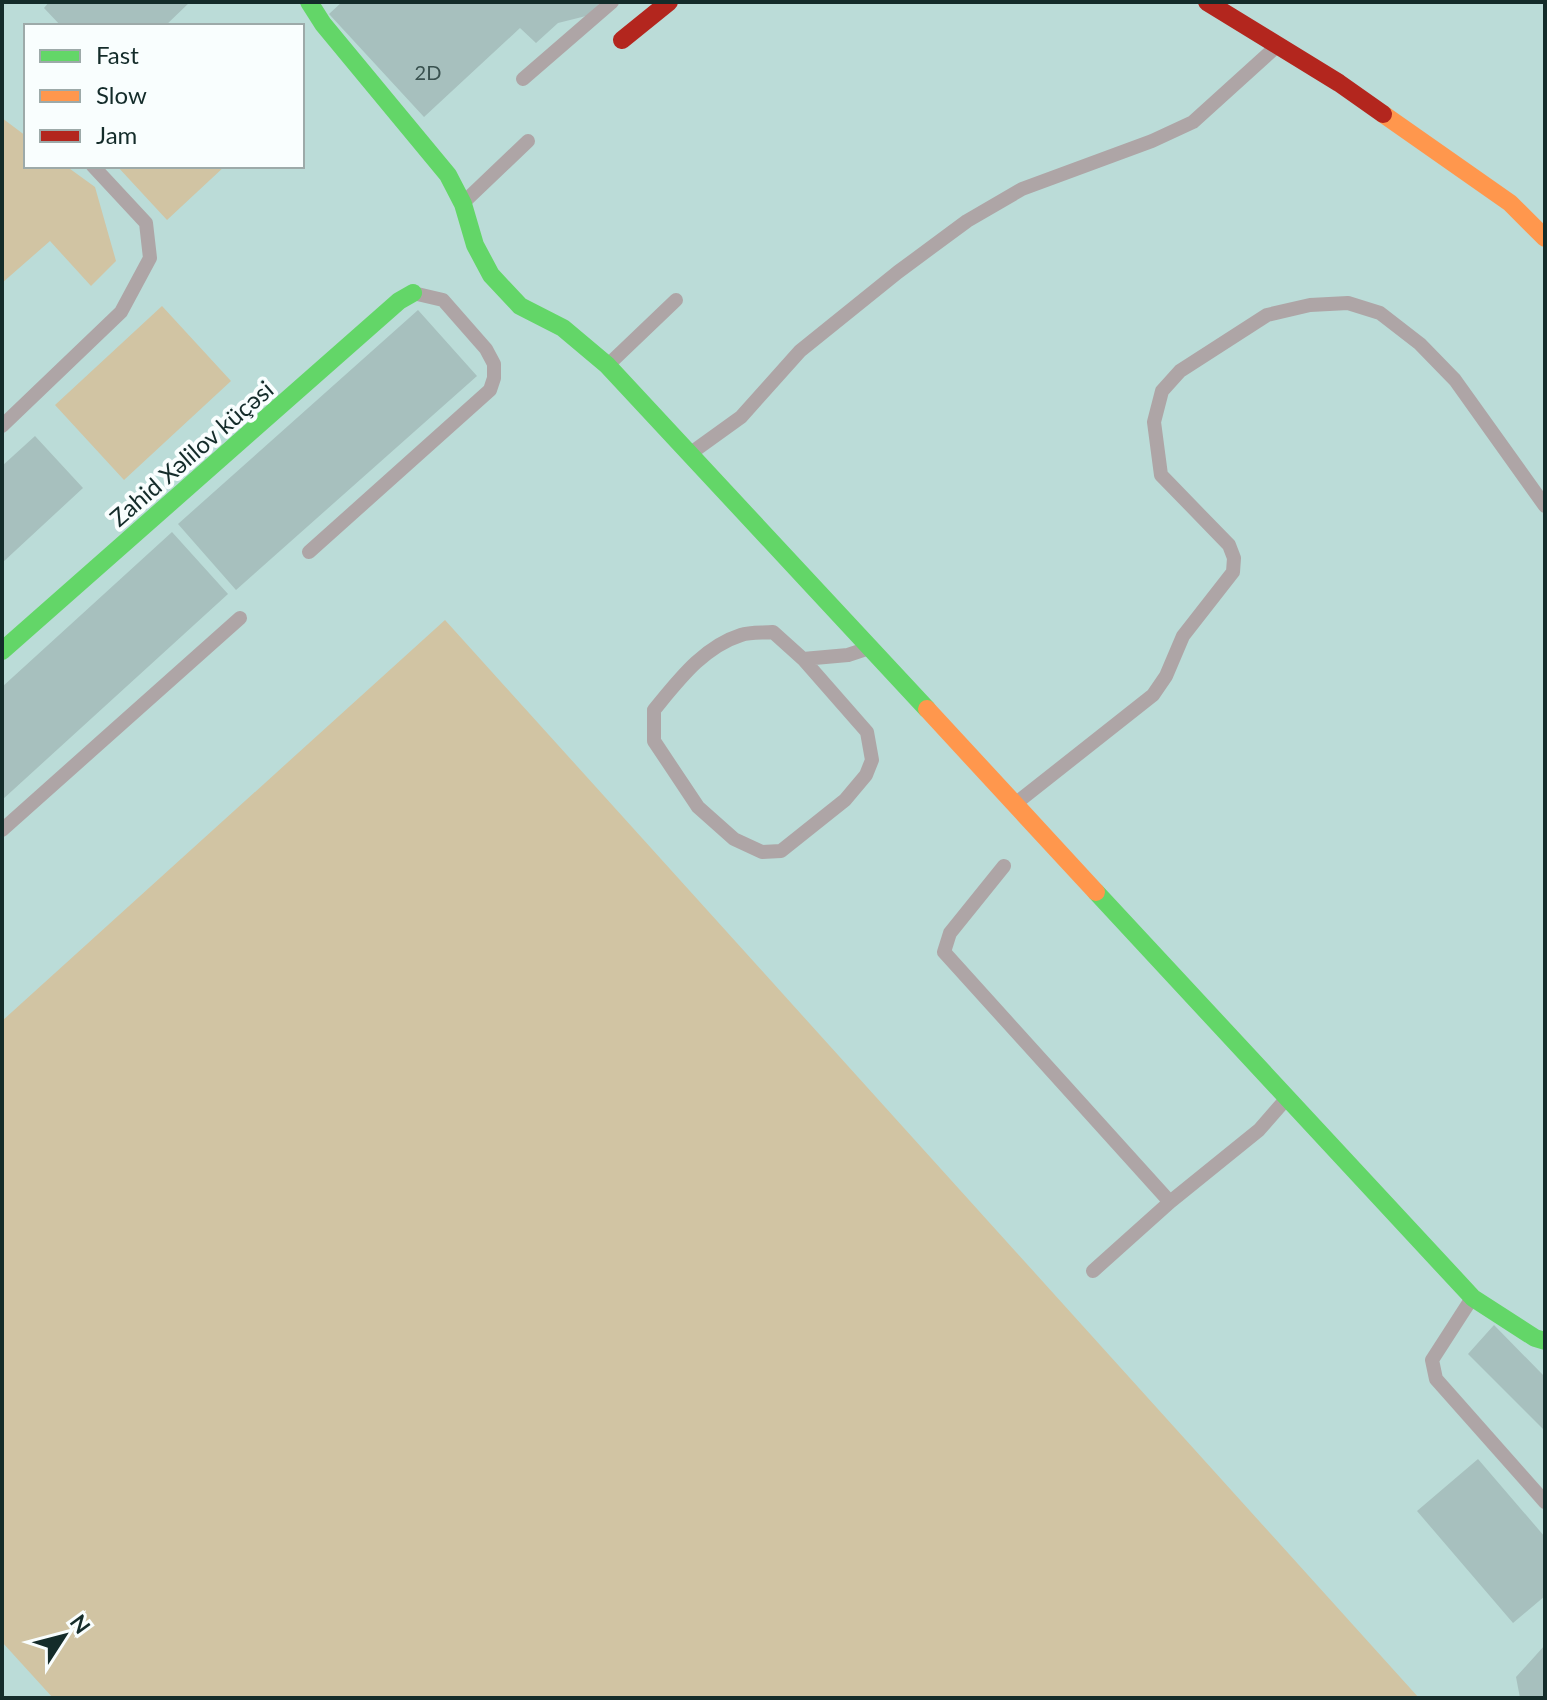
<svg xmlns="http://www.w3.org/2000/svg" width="1547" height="1700" viewBox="0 0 1547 1700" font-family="Lato,sans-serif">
	<rect width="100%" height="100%" fill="#bbdcd8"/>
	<path fill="#d1c4a3" d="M 2,118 L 26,136 L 26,166 L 66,166 L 95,187 L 116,261 L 91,286 L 50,241 L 2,283 Z
		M 117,166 L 225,166 L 167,220 Z
		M 162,306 L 231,381 L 124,480 L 55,405 Z
		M 445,620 L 1419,1698 L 53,1698 L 2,1642 L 2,1021 Z"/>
	<path fill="#a7c0be" d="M 49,2 L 190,2 L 165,26 L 61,26 L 44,8 Z
		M 342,2 L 601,2 L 586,16 L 558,23 L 536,43 L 520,28 L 424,117 L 329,14 Z
		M 418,310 L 477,376 L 236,590 L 178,524 Z
		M 35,436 L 83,488 L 2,563 L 2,466 Z
		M 172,532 L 228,594 L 2,800 L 2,687 Z
		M 1494,1325 L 1545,1377 L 1545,1431 L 1468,1354 Z
		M 1478,1459 L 1545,1537 L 1545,1596 L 1513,1623 L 1417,1511 Z
		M 1545,1645 L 1545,1698 L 1520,1698 L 1516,1677 Z"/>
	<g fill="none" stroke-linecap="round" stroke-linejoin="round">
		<path stroke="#aea5a6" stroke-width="14" d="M 523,79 L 612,2
			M 463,203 L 528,141
			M 608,365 L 676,300
			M 2,426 L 121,312 L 150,258 L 146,223 L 93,166
			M 691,453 L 741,417 L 800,351 L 898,272 L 967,221 L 1022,189 L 1152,141 L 1193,122 L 1277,46
			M 309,552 L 490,390 L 494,378 L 494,364 L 486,349 L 443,300 L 413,293
			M 803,659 L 867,732 L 872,760 L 866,775 L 845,800 L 781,851 L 762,852 L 734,839 L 698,807 L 654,741 L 654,710 C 678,681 703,647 741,635 C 750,632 762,633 773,632 L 803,659 L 848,655 L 869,648
			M 1015,804 L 1153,695 L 1166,676 L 1183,636 L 1233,572 L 1234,558 L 1229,545 L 1161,475 L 1154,422 L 1162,391 L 1180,371 L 1267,315 L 1310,305 L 1348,303 L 1380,313 L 1420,344 L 1455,380 L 1545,506
			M 2,830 L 240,618
			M 1004,866 L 950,933 L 944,952 L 1170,1202 L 1259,1130 L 1287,1098
			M 1093,1271 L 1170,1202
			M 1472,1298 L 1432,1360 L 1436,1379 L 1545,1502"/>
		<path stroke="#63d668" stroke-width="18" d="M 309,2 L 323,24 L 448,175 L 463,204 L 475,245 L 491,275 L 520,306 L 563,328 L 607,365 L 927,709
			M 2,651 L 399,301 L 413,293
			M 1096,892 L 1473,1298 L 1535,1338 L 1545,1341"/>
		<path stroke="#ff974d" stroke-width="18" d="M 1383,114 L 1510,203 L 1545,238
			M 927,709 L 1096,892"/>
		<path stroke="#b3261e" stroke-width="18" d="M 1207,2 L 1339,83 L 1383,114
			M 622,40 L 669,2"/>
	</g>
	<g text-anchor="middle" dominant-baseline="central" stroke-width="8" stroke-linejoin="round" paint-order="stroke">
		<g font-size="20" fill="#39514f">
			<text x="428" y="72">2D</text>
		</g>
		<g font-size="24" fill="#142c2a" stroke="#f9fefe">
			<text transform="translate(191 453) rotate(-41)">Zahid Xəlilov küçəsi</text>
		</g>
	</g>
	<rect width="1547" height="1700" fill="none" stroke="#142c2a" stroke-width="8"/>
	<rect x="24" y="24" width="280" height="144" fill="#f9fefe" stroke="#9daaa9" stroke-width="2"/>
	<rect x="40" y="50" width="40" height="12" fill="#63d668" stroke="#9daaa9" stroke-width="2"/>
	<text x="96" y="64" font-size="24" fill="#142c2a">Fast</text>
	<rect x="40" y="90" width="40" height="12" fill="#ff974d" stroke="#9daaa9" stroke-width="2"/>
	<text x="96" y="104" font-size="24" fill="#142c2a">Slow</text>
	<rect x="40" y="130" width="40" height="12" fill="#b3261e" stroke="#9daaa9" stroke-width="2"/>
	<text x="96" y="144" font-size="24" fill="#142c2a">Jam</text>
	<g transform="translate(64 1636) rotate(54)" stroke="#f9fefe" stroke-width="6" paint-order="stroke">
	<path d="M0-6L14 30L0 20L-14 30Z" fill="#142c2a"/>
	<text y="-12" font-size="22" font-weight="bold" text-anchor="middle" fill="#142c2a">N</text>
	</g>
</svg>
